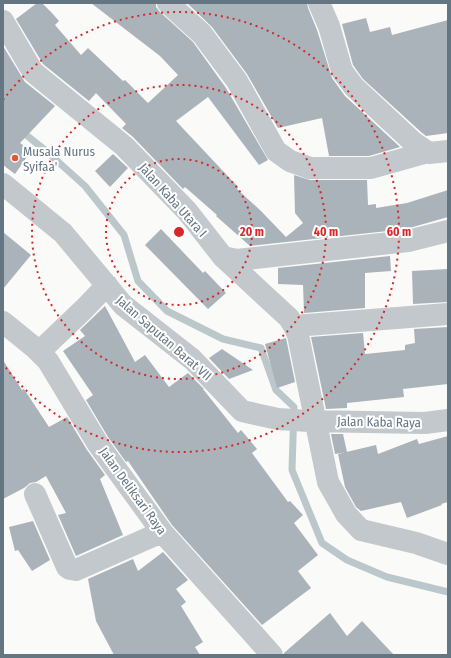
<svg xmlns="http://www.w3.org/2000/svg" width="451" height="658" viewBox="0 0 451 658" font-family="'Fira Sans Condensed',sans-serif">
	<rect width="100%" height="100%" fill="#fafaf8"/>
	<g fill="none" stroke-linecap="round" stroke-linejoin="round">
		<path stroke="#bbc7cb" stroke-width="7" d="M 20,130 L 45,150 L 85,186 L 124,235 L 138,281 L 167,311 L 223,339 L 261,348 L 276,390 L 294,407 L 292,470 L 322,543 L 347,560 L 387,577 L 448,592"/>
	</g>
	<path fill="#aab3b9" d="M 37,3 L 42,3 L 52,13 L 59,21 L 55,25 L 81,55 L 88,48 L 123,81 L 125,80 L 148,103 L 178,75 L 160,56 L 91,3 L 156,3 L 156,7 L 160,12 L 193,42 L 226,88 L 268,160 L 259,165 L 208,97 L 176,121 L 238,187 L 237,189 L 261,211 L 286,237 L 303,223 L 295,213 L 294,175 L 310,180 L 367,180 L 368,205 L 376,204 L 376,208 L 407,203 L 448,190 L 448,217 L 406,229 L 250,246 L 216,216 L 217,215 L 185,187 L 183,189 L 133,137 L 122,128 L 126,124 L 96,93 L 89,101 L 43,64 L 16,19 Z
		M 187,3 L 307,3 L 308,8 L 317,30 L 332,78 L 345,96 L 400,147 L 369,156 L 329,156 L 322,118 L 278,128 L 247,74 L 212,27 Z
		M 366,18 L 370,32 L 390,27 L 392,35 L 448,20 L 448,133 L 426,136 L 421,132 L 363,79 L 353,65 L 342,24 Z
		M 3,46 L 25,82 L 55,106 L 20,143 L 31,151 L 15,174 L 3,165 Z
		M 113,154 L 128,168 L 110,187 L 95,171 Z
		M 161,229 L 203,273 L 205,271 L 226,293 L 208,309 L 145,245 Z
		M 3,232 L 31,255 L 3,289 Z
		M 390,256 L 391,271 L 365,273 L 365,308 L 304,313 L 303,285 L 278,284 L 278,268 Z
		M 448,269 L 448,302 L 413,304 L 412,271 Z
		M 105,306 L 135,362 L 145,355 L 169,387 L 188,373 L 204,389 L 203,389 L 238,433 L 241,430 L 257,449 L 252,453 L 288,502 L 290,501 L 303,515 L 294,523 L 318,555 L 298,571 L 311,588 L 262,625 L 172,525 L 128,461 L 126,462 L 108,437 L 86,400 L 93,395 L 63,351 L 85,336 L 80,330 Z
		M 448,327 L 448,384 L 403,389 L 404,397 L 347,403 L 347,408 L 326,409 L 311,337 L 363,333 L 365,354 L 405,350 L 405,345 L 415,343 L 414,329 Z
		M 286,338 L 295,382 L 277,388 L 265,344 Z
		M 222,349 L 253,370 L 229,379 L 209,358 Z
		M 3,360 L 22,390 L 24,389 L 49,427 L 67,417 L 87,450 L 105,475 L 100,479 L 123,535 L 76,556 L 58,515 L 66,513 L 46,476 L 36,482 L 30,483 L 24,488 L 3,499 Z
		M 331,434 L 343,434 L 347,452 L 335,454 Z
		M 448,436 L 448,502 L 441,504 L 442,505 L 407,518 L 401,502 L 361,511 L 356,507 L 345,487 L 338,454 L 376,445 L 378,454 L 417,439 L 419,444 Z
		M 33,521 L 50,560 L 32,571 L 18,550 L 15,551 L 9,527 Z
		M 163,552 L 188,580 L 176,589 L 186,602 L 181,606 L 203,642 L 195,647 L 200,655 L 114,655 L 96,621 L 88,579 L 133,559 L 138,571 Z
		M 330,613 L 347,636 L 362,621 L 394,655 L 284,655 L 284,653 Z"/>
	<g fill="none" stroke-linecap="round" stroke-linejoin="round">
		<path stroke="#c3c8cc" stroke-width="22" d="M 168,3 L 202,34 L 237,81 L 276,151 L 290,161 L 310,168 L 371,168 L 428,152
			M 319,3 L 329,26 L 342,71 L 354,87 L 413,142 L 429,153 L 448,151
			M 3,21 L 33,72 L 124,146 L 187,211 L 223,257 L 289,318 L 294,326 L 298,335 L 328,482 L 346,514 L 361,530 L 416,543 L 448,554
			M 3,184 L 63,233 L 123,305 L 192,359 L 242,411 L 278,419 L 309,421 L 425,423 L 448,420
			M 223,257 L 237,260 L 408,241 L 448,231
			M 3,322 L 35,348 L 48,361 L 98,444 L 162,532 L 272,655
			M 294,326 L 448,314
			M 39,352 L 84,309 L 107,285
			M 35,494 L 67,567 L 70,569 L 76,570 L 162,532"/>
	</g>
	<g fill="none" stroke="#d62828" stroke-width="2" stroke-dasharray="2 4">
		<circle cx="179" cy="232" r="73"/>
		<circle cx="179" cy="232" r="147"/>
		<path d="M3 100A220 220 0 1 1 3 364"/>
	</g>
	<circle fill="#e4572e" stroke="#fff" stroke-width="1.5" cx="15" cy="158" r="4"/>
	<g text-anchor="middle" dominant-baseline="central" stroke-width="4" stroke-linejoin="round" paint-order="stroke">
		<g font-size="13" fill="#657683" stroke="#fff" text-anchor="start">
			<text x="23" y="151">Musala Nurus<tspan x="23" dy="15">Syifaa'</tspan></text>
		</g>
		<g font-size="13" fill="#657683" stroke="#fff">
			<text transform="translate(173 200) rotate(48)">Jalan Kaba Utara I</text>
			<text transform="translate(164 338) rotate(41)">Jalan Saputan Barat VII</text>
			<text transform="translate(379 422) rotate(1)">Jalan Kaba Raya</text>
			<text transform="translate(133 491) rotate(54)">Jalan Deliksari Raya</text>
		</g>
	</g>
	<circle cx="179" cy="232" r="6" fill="#d62828" stroke="#fff" stroke-width="2"/>
	<g font-size="12" text-anchor="middle" font-weight="bold" fill="#d62828" stroke="#fff" stroke-width="4" stroke-linejoin="round" paint-order="stroke">
		<text x="252" y="236">20 m</text>
		<text x="326" y="236">40 m</text>
		<text x="399" y="236">60 m</text>
	</g>
	<rect width="451" height="658" fill="none" stroke="#657683" stroke-width="8"/>
</svg>
